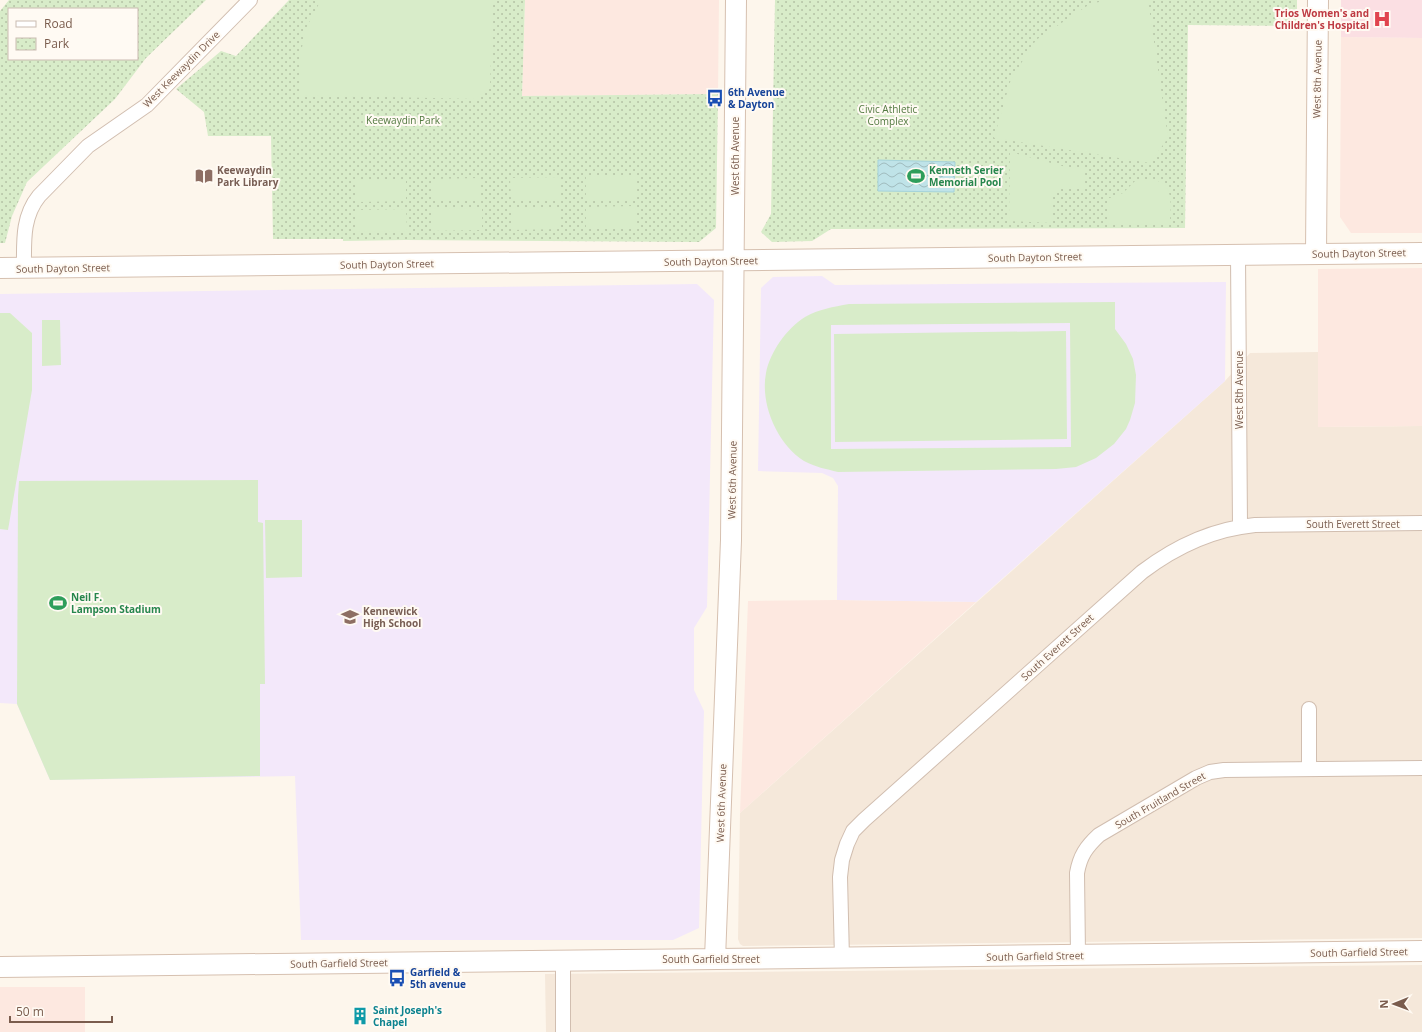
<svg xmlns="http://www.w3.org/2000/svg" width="1422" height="1032" viewBox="0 0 1422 1032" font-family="'Open Sans',sans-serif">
	<defs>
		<pattern id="park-dots" width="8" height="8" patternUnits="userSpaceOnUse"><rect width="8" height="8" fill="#d8ecc9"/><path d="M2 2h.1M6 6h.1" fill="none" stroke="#b4c2a5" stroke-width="1.8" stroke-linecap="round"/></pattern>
		<pattern id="water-waves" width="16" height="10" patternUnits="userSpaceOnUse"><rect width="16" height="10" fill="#bfe3e8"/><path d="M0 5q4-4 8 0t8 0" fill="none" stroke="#a0bbbe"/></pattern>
	</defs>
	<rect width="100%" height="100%" fill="#fdf6ec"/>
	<path fill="#f5e8da" d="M 1318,352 L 1318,427 L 1422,426 L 1422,938 L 743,946 L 740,944 L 738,939 L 740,813 L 1225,381 L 1250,353 Z
		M 1422,965 L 1422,1032 L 546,1032 L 545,974 Z"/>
	<path fill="#fde8e0" d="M 525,0 L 719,0 L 718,94 L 522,96 Z
		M 1341,37 L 1422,38 L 1422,233 L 1351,233 L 1340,217 Z
		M 1422,268 L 1422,426 L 1318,427 L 1318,269 Z
		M 837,600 L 976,602 L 740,813 L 748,601 Z
		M 0,987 L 85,987 L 85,1032 L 0,1032 Z"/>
	<path fill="#f3e8fa" d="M 822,276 L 835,285 L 1226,282 L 1225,381 L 976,602 L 837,600 L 838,486 L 833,478 L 822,473 L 758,471 L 761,288 L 773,277 Z
		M 697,284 L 714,300 L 707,607 L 694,628 L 694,690 L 704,711 L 699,928 L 673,940 L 301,940 L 295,776 L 50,780 L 17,704 L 0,703 L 0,294 Z"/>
	<path fill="#fbdfe3" d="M 1341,0 L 1422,0 L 1422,38 L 1341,37 Z"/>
	<path fill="url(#park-dots)" fill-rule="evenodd" d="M 9,0 L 206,0 L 146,58 L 115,99 L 27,182 L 12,216 L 5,243 L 0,243 L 0,11 ZM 9,9 L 137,9 L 137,59 L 9,59 Z
		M 289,0 L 525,0 L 522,96 L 718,94 L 716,228 L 699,242 L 405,240 L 343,241 L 343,239 L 273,239 L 271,136 L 208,136 L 204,112 L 176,89 L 221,51 L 236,56 Z
		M 775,0 L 1297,0 L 1297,26 L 1188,25 L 1185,228 L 831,229 L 812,241 L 772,242 L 761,232 L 771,214 Z"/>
	<path fill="#d8ecc9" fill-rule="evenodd" d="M 321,0 L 493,0 L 490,88 L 475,99 L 300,95 L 300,59 L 305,30 Z
		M 1108,0 L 1148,0 L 1168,138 L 1150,163 L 994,138 L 1011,79 L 1036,40 L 1090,4 Z
		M 1010,152 L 1066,167 L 1084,167 L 1084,187 L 1059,187 L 1051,195 L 1051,223 L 1009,221 Z
		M 635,176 L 635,199 L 586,199 L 586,177 Z
		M 560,177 L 560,199 L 511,200 L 510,178 Z
		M 481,178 L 481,200 L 432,201 L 431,179 Z
		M 406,179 L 406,201 L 357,202 L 356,180 Z
		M 1136,180 C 1142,181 1153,179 1158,181 C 1175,187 1170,210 1170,224 L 1107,225 L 1107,199 L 1123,193 Z
		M 635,206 L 636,229 L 586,229 L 586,207 Z
		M 560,207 L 561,229 L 511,230 L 511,208 Z
		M 482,208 L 482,230 L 432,231 L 432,209 Z
		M 406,209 L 407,231 L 357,232 L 357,210 Z
		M 1115,302 L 1115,329 L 1126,344 L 1133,359 L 1136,375 L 1135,403 L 1130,420 L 1126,429 L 1114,444 L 1096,458 L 1076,467 L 1056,469 L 838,472 C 826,469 815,467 804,461 C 777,444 760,404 766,373 C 770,352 787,328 805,317 C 819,309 833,307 849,304 ZM 1070,323 L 1071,447 L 831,449 L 831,325 Z
		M 0,313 L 10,313 L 32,333 L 32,390 L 8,530 L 0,529 Z
		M 42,320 L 60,320 L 61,365 L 42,366 Z
		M 1066,331 L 1067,439 L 835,442 L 834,334 Z
		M 258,480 L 258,522 L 263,523 L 265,684 L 260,684 L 260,776 L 50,780 L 17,704 L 18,496 L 19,481 Z
		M 265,520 L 302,520 L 302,577 L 266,578 Z"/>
	<path fill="url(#water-waves)" stroke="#a5d3da" d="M 878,160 L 955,162 L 954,192 L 878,191 Z"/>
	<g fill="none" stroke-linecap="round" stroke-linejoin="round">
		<g stroke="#d1beb0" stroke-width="16">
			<path id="street" d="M 1238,255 L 1240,526
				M 24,268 C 24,242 22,217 39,196 L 88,146 L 147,105 L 250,0
				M 1309,709 L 1309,769
				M 1078,955 L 1077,873 C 1080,856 1086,847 1099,835 L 1196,778 L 1210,772 L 1224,770 L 1422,768
				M 842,959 L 840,877 L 842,860 L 847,844 L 853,831 L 864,820 L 1142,572 C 1175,547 1213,529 1255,525 L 1422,523
				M 563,960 L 563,1032"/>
		</g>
		<g stroke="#d6c0b0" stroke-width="22">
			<path id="secondary" d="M 1316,254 L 1318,0
				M 0,268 L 1422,253
				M 715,959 L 731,540 L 736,0
				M 0,967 L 1422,951"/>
		</g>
		<use href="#street" stroke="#fff" stroke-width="14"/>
		<use href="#secondary" stroke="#fff" stroke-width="20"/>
	</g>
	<defs>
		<g id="hospital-bare" transform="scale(1.38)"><path d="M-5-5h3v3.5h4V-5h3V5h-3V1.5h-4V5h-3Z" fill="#e0444e" stroke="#fffaf3" stroke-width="2.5" paint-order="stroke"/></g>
		<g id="bus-bare" transform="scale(1.38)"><path d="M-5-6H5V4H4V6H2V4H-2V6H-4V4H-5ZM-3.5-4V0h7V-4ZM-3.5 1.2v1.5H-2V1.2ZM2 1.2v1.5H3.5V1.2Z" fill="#1a4fb4" stroke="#fffaf3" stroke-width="2.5" paint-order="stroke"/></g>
		<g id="library-bare" transform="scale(1.38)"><path d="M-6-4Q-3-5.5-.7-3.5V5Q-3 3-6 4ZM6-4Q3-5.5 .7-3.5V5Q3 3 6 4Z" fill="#8d6e63" stroke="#fffaf3" stroke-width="2.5" paint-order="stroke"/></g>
		<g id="stadium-bare" transform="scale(1.38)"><path d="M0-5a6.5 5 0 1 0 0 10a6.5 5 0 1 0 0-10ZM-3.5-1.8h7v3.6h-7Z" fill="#2e9e5b" stroke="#fffaf3" stroke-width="2.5" paint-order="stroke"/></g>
		<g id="school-bare" transform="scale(1.38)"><path d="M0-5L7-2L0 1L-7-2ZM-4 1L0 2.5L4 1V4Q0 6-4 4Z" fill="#8d6e63" stroke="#fffaf3" stroke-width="2.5" paint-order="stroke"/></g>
		<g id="building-bare" transform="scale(1.38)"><path d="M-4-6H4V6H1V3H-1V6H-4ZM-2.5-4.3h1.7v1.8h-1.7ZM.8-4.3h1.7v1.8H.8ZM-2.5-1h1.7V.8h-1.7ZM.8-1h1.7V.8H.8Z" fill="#0f9aa8" stroke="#fffaf3" stroke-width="2.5" paint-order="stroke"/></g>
	</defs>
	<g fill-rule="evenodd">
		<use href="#hospital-bare" x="1382" y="19"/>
		<use href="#bus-bare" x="715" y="98"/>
		<use href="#library-bare" x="204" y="176"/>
		<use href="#stadium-bare" x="916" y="176"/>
		<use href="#stadium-bare" x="58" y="603"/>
		<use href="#school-bare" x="350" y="617"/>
		<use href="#bus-bare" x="397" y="978"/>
		<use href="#building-bare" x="360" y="1016"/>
	</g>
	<g text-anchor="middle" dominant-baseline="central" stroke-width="4" stroke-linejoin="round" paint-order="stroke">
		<g font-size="10" font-weight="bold" fill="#be3a42" stroke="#fffaf3" text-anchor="end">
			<text x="1369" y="13">Trios Women's and<tspan x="1369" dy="12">Children's Hospital</tspan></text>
		</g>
		<g font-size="10" fill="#7a5c4d" stroke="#fffaf3">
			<text transform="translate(181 69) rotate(-45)">West Keewaydin Drive</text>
			<text transform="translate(1317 79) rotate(-89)">West 8th Avenue</text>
			<text transform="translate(735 156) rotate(-90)">West 6th Avenue</text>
			<text transform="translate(1359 253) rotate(-1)">South Dayton Street</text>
			<text transform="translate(1035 257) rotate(-1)">South Dayton Street</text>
			<text transform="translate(711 261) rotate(-1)">South Dayton Street</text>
			<text transform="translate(387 264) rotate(-1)">South Dayton Street</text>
			<text transform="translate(63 268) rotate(-1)">South Dayton Street</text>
			<text transform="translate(1239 390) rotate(-90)">West 8th Avenue</text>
			<text transform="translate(732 480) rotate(-89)">West 6th Avenue</text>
			<text x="1353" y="524">South Everett Street</text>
			<text transform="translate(1057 647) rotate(-42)">South Everett Street</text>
			<text transform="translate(1160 800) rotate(-30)">South Fruitland Street</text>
			<text transform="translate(721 803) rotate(-88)">West 6th Avenue</text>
			<text transform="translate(1359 952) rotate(-1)">South Garfield Street</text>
			<text transform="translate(1035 956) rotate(-1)">South Garfield Street</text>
			<text x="711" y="959">South Garfield Street</text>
			<text transform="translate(339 963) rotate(-1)">South Garfield Street</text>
		</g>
		<g font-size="10" font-weight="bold" fill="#164399" stroke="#fffaf3" text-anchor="start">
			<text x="728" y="92">6th Avenue<tspan x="728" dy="12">&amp; Dayton</tspan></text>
			<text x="410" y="972">Garfield &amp;<tspan x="410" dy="12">5th avenue</tspan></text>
		</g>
		<g font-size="10" fill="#537a41" stroke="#fffaf3">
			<text x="888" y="109">Civic Athletic<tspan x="888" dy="12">Complex</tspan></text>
			<text x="403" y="120">Keewaydin Park</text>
		</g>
		<g font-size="10" font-weight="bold" fill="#785e54" stroke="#fffaf3" text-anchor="start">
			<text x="217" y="170">Keewaydin<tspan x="217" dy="12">Park Library</tspan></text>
			<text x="363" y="611">Kennewick<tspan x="363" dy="12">High School</tspan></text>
		</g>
		<g font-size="10" font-weight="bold" fill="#27864d" stroke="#fffaf3" text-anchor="start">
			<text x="929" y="170">Kenneth Serier<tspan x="929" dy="12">Memorial Pool</tspan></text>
			<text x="71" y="597">Neil F.<tspan x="71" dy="12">Lampson Stadium</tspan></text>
		</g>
		<g font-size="10" font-weight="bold" fill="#0d838f" stroke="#fffaf3" text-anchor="start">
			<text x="373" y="1010">Saint Joseph's<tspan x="373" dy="12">Chapel</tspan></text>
		</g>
	</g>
	<rect x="8" y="8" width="130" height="52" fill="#fffaf3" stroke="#cabbb1"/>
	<rect x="16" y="21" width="20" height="6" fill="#ffffff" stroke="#cabbb1"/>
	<text x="44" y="28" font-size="12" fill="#7a5c4d">Road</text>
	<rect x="16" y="38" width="20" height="12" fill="url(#park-dots)" stroke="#cabbb1"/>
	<text x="44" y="48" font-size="12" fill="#7a5c4d">Park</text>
	<g transform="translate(1394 1004) rotate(269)" stroke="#fffaf3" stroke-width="3" paint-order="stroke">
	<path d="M0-3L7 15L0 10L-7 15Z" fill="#7a5c4d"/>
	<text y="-6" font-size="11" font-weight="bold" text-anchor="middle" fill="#7a5c4d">N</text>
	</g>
	<path d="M10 1016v6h102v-6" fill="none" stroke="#7a5c4d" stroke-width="2"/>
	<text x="16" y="1016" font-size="12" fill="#7a5c4d" stroke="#fffaf3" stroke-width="3" paint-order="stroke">50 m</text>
</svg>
